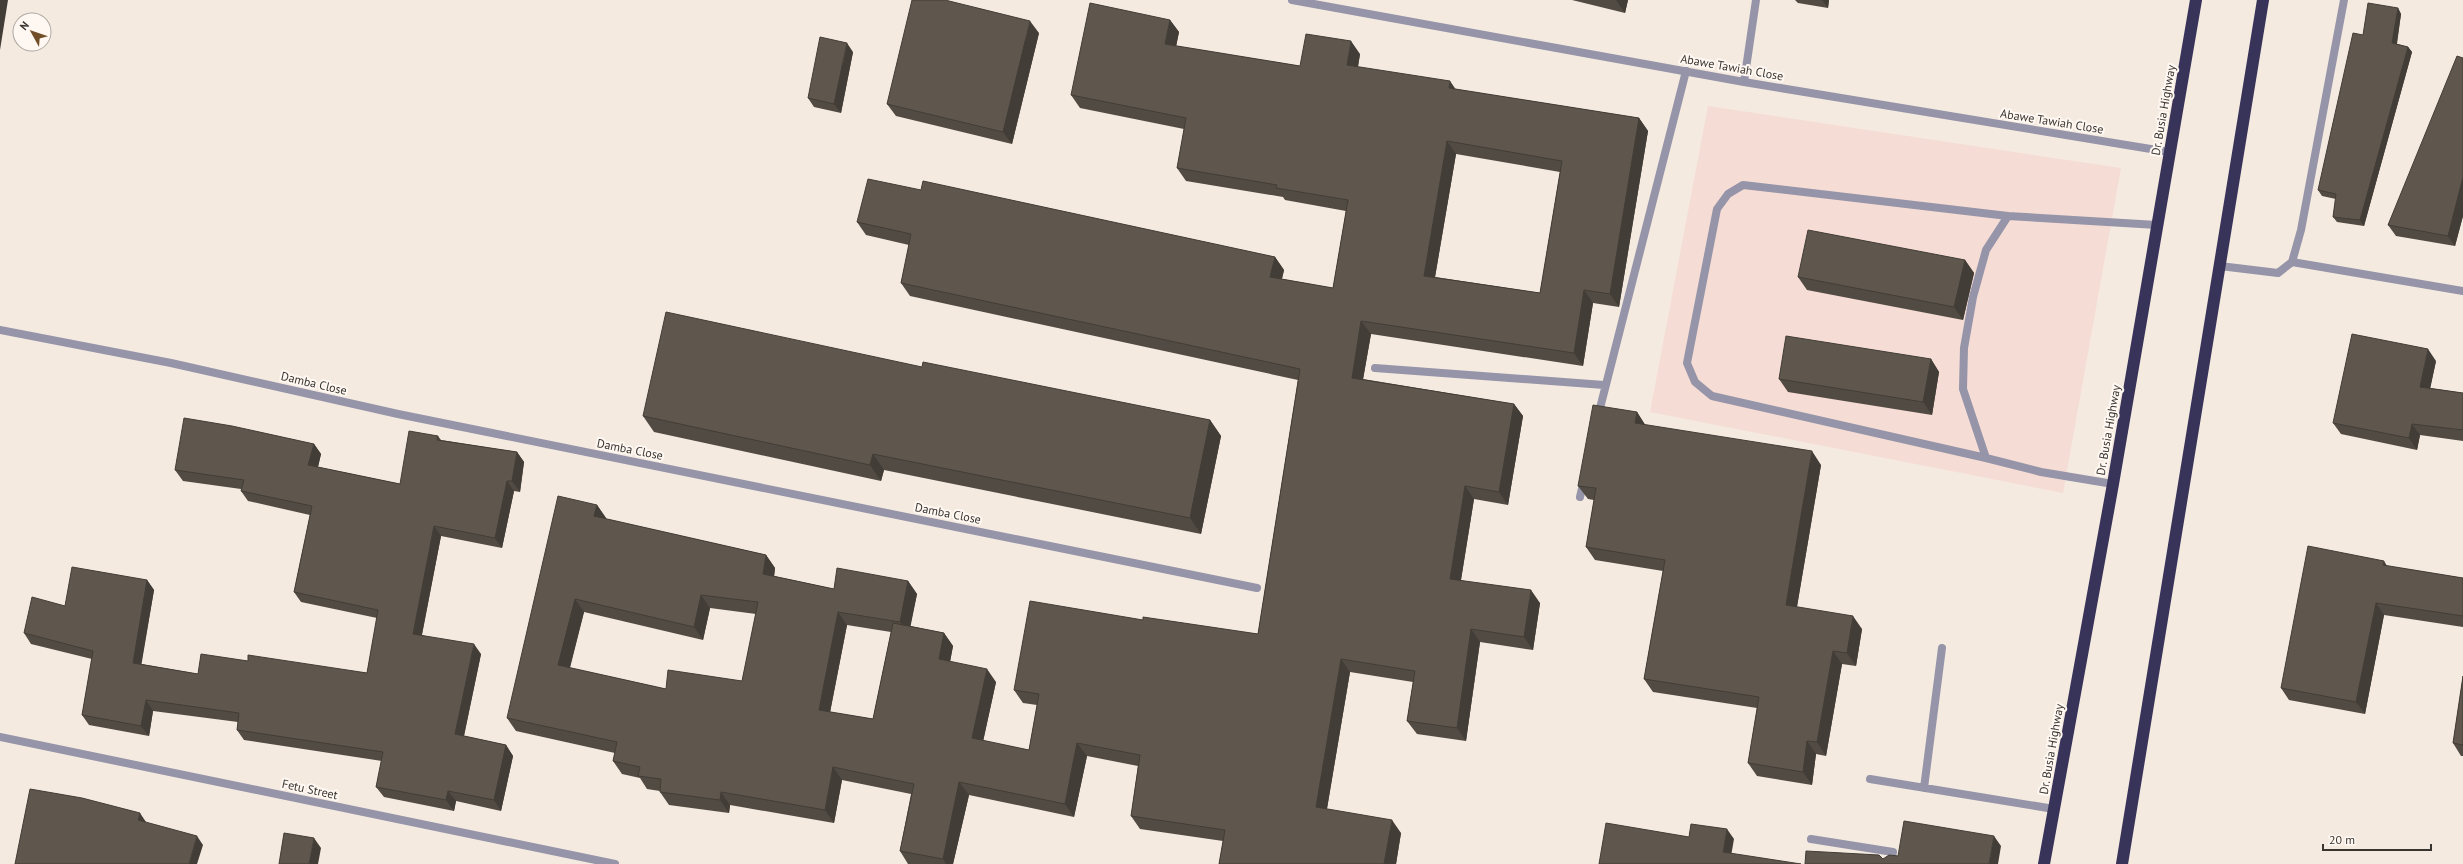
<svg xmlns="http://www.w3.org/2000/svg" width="2463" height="864" viewBox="0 0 2463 864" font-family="'PT Sans',sans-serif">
	<rect width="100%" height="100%" fill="#f5eae0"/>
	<path fill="#f5dcd4" d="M 1708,106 L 2121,168 L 2063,493 L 1650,412 Z"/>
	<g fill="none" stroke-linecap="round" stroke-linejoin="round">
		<path stroke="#9594a8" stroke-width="8" d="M 2292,262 L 2463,291
			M 2220,266 L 2278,273 L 2292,262 L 2301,230 L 2344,0
			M 1375,368 L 1604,385
			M 1598,416 L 1686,71
			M 1986,458 L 1712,396 L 1695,382 L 1687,363 L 1717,209 L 1728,194 L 1743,185 L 2008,216
			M 2113,484 L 2041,472 L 1986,458 L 1963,389 L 1964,348 L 1973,297 L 1986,250 L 2008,216 L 2157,225
			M 1580,497 L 1584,480
			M 1870,779 L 2054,809
			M 1924,788 L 1942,648
			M 1811,839 L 1893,852 L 1891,864"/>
		<path stroke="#9594a8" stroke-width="8" d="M 1292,0 L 1744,82 L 2169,152
			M 1744,82 L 1756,0
			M 0,330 L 171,363 L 398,414 L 1257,588
			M 0,737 L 615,864"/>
		<path stroke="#383359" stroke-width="12" d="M 2044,864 L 2113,484 L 2196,0
			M 2122,864 L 2263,0"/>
	</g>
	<path fill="#524b43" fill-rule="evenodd" d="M 1572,0 L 1628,0 L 1625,13 Z
		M 1795,0 L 1829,0 L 1828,8 L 1798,3 Z
		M 2398,8 L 2401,14 L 2397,44 L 2408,47 L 2412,52 L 2364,226 L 2337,222 L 2333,217 L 2336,199 L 2322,196 L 2318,190 L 2363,35 Z
		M 1170,20 L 1179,32 L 1176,46 L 1300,66 L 1360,54 L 1358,67 L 1455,89 L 1639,118 L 1648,131 L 1619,307 L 1593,303 L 1583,366 L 1371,334 L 1363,379 L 1514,404 L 1523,416 L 1508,505 L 1474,499 L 1461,580 L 1540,603 L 1533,650 L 1480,642 L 1466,741 L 1417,734 L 1407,721 L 1413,682 L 1350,672 L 1327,809 L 1401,833 L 1396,864 L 1219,864 L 1223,841 L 1140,829 L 1131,816 L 1138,766 L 1087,756 L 1074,817 L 969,795 L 953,864 L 908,864 L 900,851 L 911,794 L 842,780 L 834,823 L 730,805 L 729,813 L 669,805 L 660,792 L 660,791 L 647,789 L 640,778 L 622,774 L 613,761 L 615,753 L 516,731 L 507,718 L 597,505 L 606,518 L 605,519 L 766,555 L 775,568 L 774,576 L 834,589 L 908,581 L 917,594 L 910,626 L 944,633 L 953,646 L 950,662 L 996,682 L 983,741 L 1029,750 L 1037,705 L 1023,703 L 1014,690 L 1143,620 L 1258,634 L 1298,380 L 910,296 L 901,283 L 909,245 L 866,235 L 857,222 L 921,190 L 1275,257 L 1284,270 L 1282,279 L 1333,288 L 1346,211 L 1285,200 L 1283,197 L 1186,181 L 1177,168 L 1184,129 L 1080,108 L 1071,95 ZM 1456,154 L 1560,172 L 1540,293 L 1435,277 ZM 710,608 L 756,614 L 742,681 L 666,689 L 570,668 L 584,612 L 703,640 ZM 847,625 L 891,632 L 873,719 L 830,712 Z
		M 1039,33 L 1012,144 L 896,116 L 887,104 Z
		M 853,52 L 841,113 L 814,107 L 808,98 Z
		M 2463,58 L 2463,216 L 2455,246 L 2396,236 L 2388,225 Z
		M 1965,260 L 1974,273 L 1963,320 L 1807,290 L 1798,277 Z
		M 1931,359 L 1939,372 L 1932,415 L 1788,392 L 1779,379 Z
		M 2436,361 L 2430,388 L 2463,393 L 2463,441 L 2420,435 L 2417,450 L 2341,434 L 2333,423 Z
		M 922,367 L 1210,420 L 1221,436 L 1201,534 L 884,470 L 881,481 L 654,432 L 643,416 Z
		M 1637,412 L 1645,425 L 1821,465 L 1797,607 L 1862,629 L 1856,666 L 1842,664 L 1826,756 L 1816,754 L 1812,785 L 1757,776 L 1748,763 L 1757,708 L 1653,692 L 1644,679 L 1663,571 L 1595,560 L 1586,547 L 1594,500 L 1588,499 L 1578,486 Z
		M 438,436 L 441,440 L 517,452 L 524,462 L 520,492 L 514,491 L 502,548 L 441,536 L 422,635 L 481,654 L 464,736 L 506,745 L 513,756 L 501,811 L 456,801 L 454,811 L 384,797 L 376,787 L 382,761 L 244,740 L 237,730 L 238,722 L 153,711 L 149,736 L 89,725 L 82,715 L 92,659 L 31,644 L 24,633 L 65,606 L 147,580 L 154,590 L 141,664 L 198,674 L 248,661 L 367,673 L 377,618 L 301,602 L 294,592 L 310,515 L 248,501 L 241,491 L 241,489 L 183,481 L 175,470 L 314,444 L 321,454 L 318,467 L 400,484 Z
		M 2387,566 L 2463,578 L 2463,627 L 2384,615 L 2365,714 L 2289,700 L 2281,688 Z
		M 2463,676 L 2463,756 L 2461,756 L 2453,743 Z"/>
	<path fill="#423d37" d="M 0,0 L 8,0 L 0,50 Z
		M 1616,0 L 1628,0 L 1625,13 Z
		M 1822,0 L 1829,0 L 1828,8 Z
		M 2398,8 L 2401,14 L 2396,48 L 2392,43 Z
		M 1170,20 L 1179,32 L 1174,57 L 1165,44 Z
		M 1030,21 L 1039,33 L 1012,144 L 1003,132 Z
		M 1351,41 L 1360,54 L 1356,78 L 1347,65 Z
		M 847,43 L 853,52 L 841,113 L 834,104 Z
		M 2408,47 L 2412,52 L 2364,226 L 2360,220 Z
		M 1450,81 L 1459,94 L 1449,88 Z
		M 1639,118 L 1648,131 L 1619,307 L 1610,294 Z
		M 1447,141 L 1456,154 L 1433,289 L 1424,276 Z
		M 2463,177 L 2463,216 L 2455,246 L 2448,236 Z
		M 1275,257 L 1284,270 L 1279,290 L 1270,277 Z
		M 1965,260 L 1974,273 L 1963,320 L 1954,307 Z
		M 1584,290 L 1593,303 L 1583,366 L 1574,353 Z
		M 1361,321 L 1371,334 L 1361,391 L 1352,378 Z
		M 2428,349 L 2436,361 L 2428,399 L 2420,387 Z
		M 1931,359 L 1939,372 L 1932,415 L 1923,402 Z
		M 1514,404 L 1523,416 L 1508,505 L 1499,492 Z
		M 1637,412 L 1646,426 L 1635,423 Z
		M 1210,420 L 1221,436 L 1201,534 L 1190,518 Z
		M 2412,424 L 2420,435 L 2417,450 L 2409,438 Z
		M 314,444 L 321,454 L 316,475 L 308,465 Z
		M 1812,451 L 1821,465 L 1795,618 L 1786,605 Z
		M 517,452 L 524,462 L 520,492 L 512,481 Z
		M 873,454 L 884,470 L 881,481 L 870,465 Z
		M 507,481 L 514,491 L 502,548 L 495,538 Z
		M 1465,486 L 1474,499 L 1459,592 L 1450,579 Z
		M 597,505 L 606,518 L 603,529 L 594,516 Z
		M 434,526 L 441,536 L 420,644 L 413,634 Z
		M 766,555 L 775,568 L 773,587 L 763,574 Z
		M 2384,561 L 2392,574 L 2383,565 Z
		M 147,580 L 154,590 L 140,673 L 133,663 Z
		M 908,581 L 917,594 L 909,634 L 900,622 Z
		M 1531,590 L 1540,603 L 1533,650 L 1524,637 Z
		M 701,595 L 710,608 L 703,640 L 694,627 Z
		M 575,599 L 584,612 L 567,678 L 558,665 Z
		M 2376,603 L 2384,615 L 2365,714 L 2356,702 Z
		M 838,612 L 847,625 L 828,723 L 819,710 Z
		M 1853,616 L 1862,629 L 1856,666 L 1847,653 Z
		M 1471,629 L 1480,642 L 1466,741 L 1457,728 Z
		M 944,633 L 953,646 L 948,672 L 939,659 Z
		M 474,644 L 481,654 L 462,745 L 455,734 Z
		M 1833,651 L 1842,664 L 1826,756 L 1817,742 Z
		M 1341,659 L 1350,672 L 1325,820 L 1316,807 Z
		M 987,669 L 996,682 L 981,751 L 972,738 Z
		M 146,700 L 153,711 L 149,736 L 141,726 Z
		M 1807,741 L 1816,754 L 1812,785 L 1803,772 Z
		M 1077,743 L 1087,756 L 1074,817 L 1065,804 Z
		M 506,745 L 513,756 L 501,811 L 494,800 Z
		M 833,767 L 842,780 L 834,823 L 825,810 Z
		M 959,782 L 969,795 L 953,864 L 946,864 L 943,859 Z
		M 448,791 L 456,801 L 454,811 L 446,800 Z
		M 721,792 L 730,805 L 729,813 L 720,800 Z
		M 140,813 L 146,822 L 144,829 L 138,820 Z
		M 1392,820 L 1401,833 L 1396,864 L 1384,864 Z
		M 1727,829 L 1734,839 L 1730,862 L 1723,852 Z
		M 197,836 L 203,845 L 197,864 L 189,864 Z
		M 1994,836 L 2001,846 L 1998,864 L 1989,864 Z
		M 314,838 L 321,848 L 318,864 L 309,864 Z"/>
	<path fill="#5f574e" stroke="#423d37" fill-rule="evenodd" d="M 912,0 L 945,0 L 1030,21 L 1003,132 L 887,104 Z
		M 1090,3 L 1170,20 L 1165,44 L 1300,66 L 1306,34 L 1351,41 L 1347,65 L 1450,81 L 1449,88 L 1639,118 L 1610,294 L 1584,290 L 1574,353 L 1361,321 L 1352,378 L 1514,404 L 1499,492 L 1465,486 L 1450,579 L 1531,590 L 1524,637 L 1471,629 L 1457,728 L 1407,721 L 1415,671 L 1341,659 L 1316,807 L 1392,820 L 1384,864 L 1219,864 L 1225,830 L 1131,816 L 1140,755 L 1077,743 L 1065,804 L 959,782 L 943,859 L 900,851 L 914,784 L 833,767 L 825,810 L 721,792 L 720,800 L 660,792 L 661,779 L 638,776 L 640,767 L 613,761 L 617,742 L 507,718 L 558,496 L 597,505 L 594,516 L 766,555 L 763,574 L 834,589 L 837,568 L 908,581 L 900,622 L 838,612 L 819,710 L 873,719 L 893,623 L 944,633 L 939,659 L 987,669 L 972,738 L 1029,750 L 1039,694 L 1014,690 L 1030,601 L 1143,620 L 1143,617 L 1258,634 L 1300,369 L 901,283 L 911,234 L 857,222 L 868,179 L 921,190 L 923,181 L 1275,257 L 1270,277 L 1333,288 L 1348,200 L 1276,188 L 1277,185 L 1177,168 L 1186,118 L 1071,95 ZM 1447,141 L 1562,161 L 1540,293 L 1424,276 ZM 701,595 L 758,602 L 742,681 L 668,670 L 666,689 L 558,665 L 575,599 L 694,627 Z
		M 2368,3 L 2398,8 L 2392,43 L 2408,47 L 2360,220 L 2333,217 L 2336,194 L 2318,190 L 2353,33 L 2363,35 Z
		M 820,37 L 847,43 L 834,104 L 808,98 Z
		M 2457,56 L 2463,58 L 2463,177 L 2448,236 L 2388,225 Z
		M 1808,230 L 1965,260 L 1954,307 L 1798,277 Z
		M 666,312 L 922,367 L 923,362 L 1210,420 L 1190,518 L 873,454 L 870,465 L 643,416 Z
		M 2352,334 L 2428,349 L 2420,387 L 2463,393 L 2463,430 L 2412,424 L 2409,438 L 2333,423 Z
		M 1786,336 L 1931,359 L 1923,402 L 1779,379 Z
		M 1593,405 L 1637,412 L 1635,423 L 1812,451 L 1786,605 L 1853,616 L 1847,653 L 1833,651 L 1817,742 L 1807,741 L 1803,772 L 1748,763 L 1759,697 L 1644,679 L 1665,560 L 1586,547 L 1596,488 L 1578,486 Z
		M 184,418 L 232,426 L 314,444 L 308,465 L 400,484 L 409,431 L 438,436 L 437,440 L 517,452 L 512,481 L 507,481 L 495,538 L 434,526 L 413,634 L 474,644 L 455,734 L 506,745 L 494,800 L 448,791 L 446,800 L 376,787 L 383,752 L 237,730 L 239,713 L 146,700 L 141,726 L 82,715 L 93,651 L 24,633 L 32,597 L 65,606 L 72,567 L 147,580 L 133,663 L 198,674 L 201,654 L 248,661 L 248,655 L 367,673 L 378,610 L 294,592 L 312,506 L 241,491 L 244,480 L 175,470 Z
		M 2308,546 L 2384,561 L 2383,565 L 2463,578 L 2463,616 L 2376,603 L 2356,702 L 2281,688 Z
		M 2463,676 L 2463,745 L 2453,743 Z
		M 30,789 L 82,798 L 140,813 L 138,820 L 197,836 L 189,864 L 15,864 Z
		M 1904,821 L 1994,836 L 1989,864 L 1805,864 L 1806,851 L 1879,855 L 1883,859 L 1889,855 L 1898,856 Z
		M 1606,823 L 1689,837 L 1691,824 L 1727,829 L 1723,852 L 1801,864 L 1599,864 Z
		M 284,833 L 314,838 L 309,864 L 279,864 Z"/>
	<g text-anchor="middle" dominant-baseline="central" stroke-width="4" stroke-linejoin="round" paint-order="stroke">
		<g font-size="12" fill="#383430" stroke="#fff8f2">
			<text transform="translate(1732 67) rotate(10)">Abawe Tawiah Close</text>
			<text transform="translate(2163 110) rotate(-80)">Dr. Busia Highway</text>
			<text transform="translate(2052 121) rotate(9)">Abawe Tawiah Close</text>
			<text transform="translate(314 383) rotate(13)">Damba Close</text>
			<text transform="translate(2108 430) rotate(-80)">Dr. Busia Highway</text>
			<text transform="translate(630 449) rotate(11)">Damba Close</text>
			<text transform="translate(948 513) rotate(11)">Damba Close</text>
			<text transform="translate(2051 749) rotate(-80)">Dr. Busia Highway</text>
			<text transform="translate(310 789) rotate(12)">Fetu Street</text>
		</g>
	</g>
	<g transform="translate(32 32) rotate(310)"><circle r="19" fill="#fff8f2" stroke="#afaaa4"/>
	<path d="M0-3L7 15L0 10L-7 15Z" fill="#714e27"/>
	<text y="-6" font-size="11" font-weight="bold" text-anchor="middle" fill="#383430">N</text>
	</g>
	<path d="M2323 844v6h108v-6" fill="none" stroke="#383430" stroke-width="2"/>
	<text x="2329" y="844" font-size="12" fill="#383430" stroke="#fff8f2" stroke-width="3" paint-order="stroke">20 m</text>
</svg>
